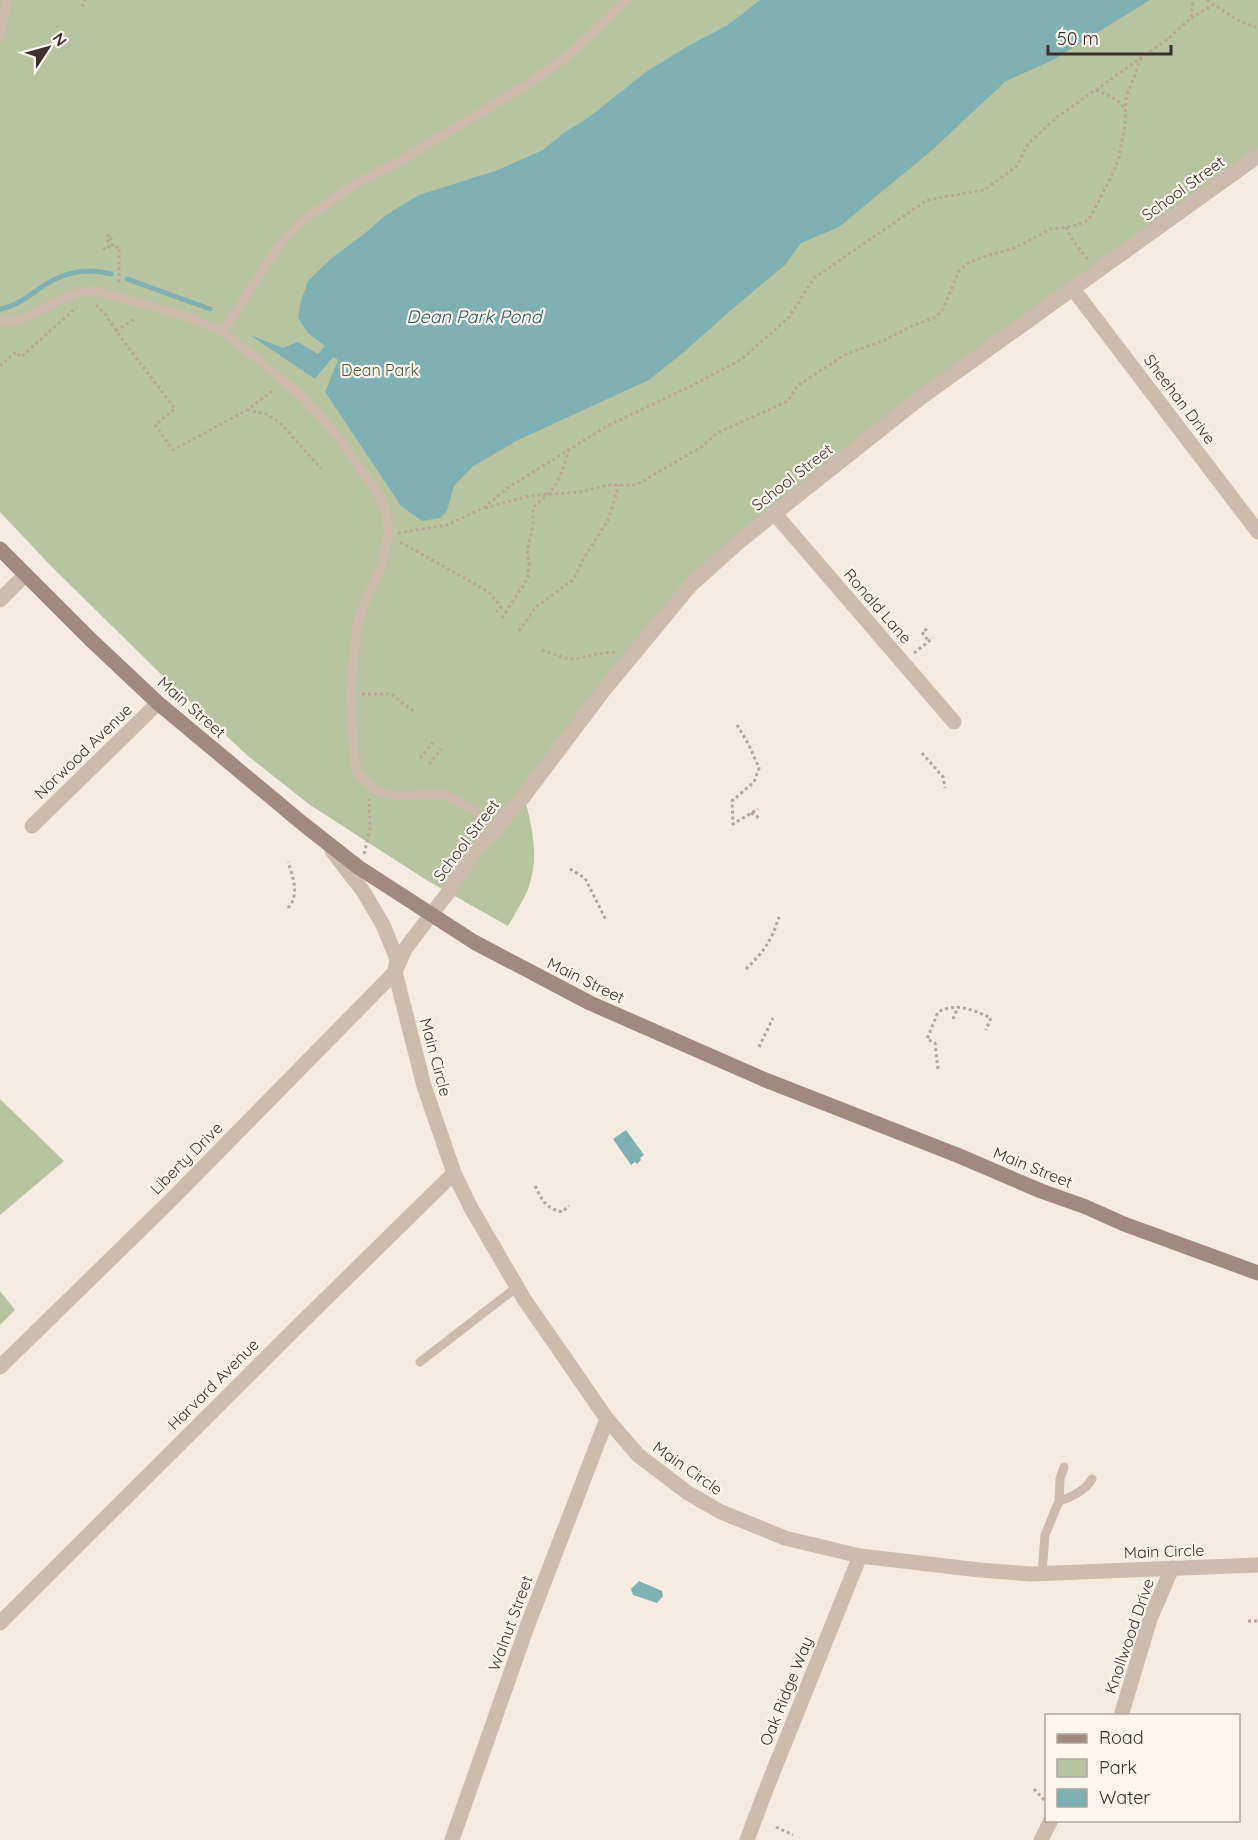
<svg xmlns="http://www.w3.org/2000/svg" width="1258" height="1840" viewBox="0 0 1258 1840" font-family="Quicksand,sans-serif">
	<rect width="100%" height="100%" fill="#f4ebe1"/>
	<path fill="#b8c4a0" d="M 0,0 L 1258,0 L 1258,151 L 740,533 L 524,796 C 532,826 540,858 528,889 C 523,901 515,914 508,926 L 428,881 L 310,805 L 248,756 L 172,685 L 52,567 L 0,512 Z
		M 0,1099 L 64,1161 L 0,1215 Z
		M 0,1291 L 15,1310 L 0,1325 Z"/>
	<path fill="#7fb0b2" d="M 760,0 L 1150,0 L 1053,60 L 1006,81 L 931,151 L 839,227 L 801,243 L 786,264 L 730,311 L 685,351 L 649,380 L 518,440 L 472,467 L 454,486 L 447,511 L 440,518 L 422,521 L 401,506 L 325,392 L 338,360 L 333,357 L 315,379 L 250,335 L 283,348 L 298,342 L 318,354 L 325,346 L 308,333 L 298,318 L 301,301 L 308,281 L 333,257 L 363,235 L 386,215 L 419,195 L 498,170 L 543,150 L 565,132 L 588,118 L 646,72 L 688,46 L 728,25 Z
		M 626,1130 L 644,1155 L 640,1158 L 641,1160 L 637,1164 L 635,1162 L 631,1165 L 613,1139 Z
		M 639,1581 L 662,1591 L 663,1596 L 657,1603 L 633,1595 L 631,1589 Z"/>
	<g fill="none" stroke-linecap="round" stroke-linejoin="round">
		<path stroke="#7fb0b2" stroke-width="5" d="M 127,279 L 210,309
			M 0,309 C 18,306 31,294 46,284 C 66,272 89,268 111,274"/>
		<path stroke="#b9a596" stroke-width="3" stroke-dasharray="3 3" stroke-linecap="butt" d="M 1207,0 L 1239,21 L 1258,28
			M 82,7 L 85,0
			M 1191,18 L 1213,5
			M 1096,90 C 1108,95 1117,98 1125,109
			M 1066,227 L 1072,239 L 1088,260
			M 103,249 L 109,248 L 107,236 L 110,235 L 113,247 L 119,247 L 119,284
			M 96,305 L 106,315 L 119,335 L 175,409 L 155,425 L 173,450 L 247,410 L 274,390
			M 116,331 L 134,319
			M 0,366 L 16,352 L 21,357 L 77,307
			M 247,410 L 266,414 L 279,422 L 321,468
			M 485,508 L 529,496 L 579,492 L 607,485 L 636,485 L 701,447 L 717,433 L 788,401 L 797,386 L 846,354 L 885,340 L 914,325 L 936,317 L 943,309 L 959,271 L 968,263 L 980,258 L 1014,248 L 1051,229 L 1073,226 L 1085,222 L 1091,216 L 1113,173 L 1119,157 L 1125,126 L 1126,98 L 1141,58
			M 398,533 L 447,525 L 483,508 L 509,487 L 607,426 L 691,386 L 742,359 L 789,317 L 814,278 L 927,200 L 984,190 L 1016,167 L 1028,144 L 1057,117 L 1168,39 L 1191,18 L 1193,0
			M 400,542 L 489,592 L 501,607 L 496,612
			M 502,618 L 528,578 L 529,563 L 527,553 L 533,525 L 533,508 C 538,502 543,499 548,494 C 559,484 565,464 568,450
			M 927,629 L 922,632 L 929,642
			M 519,631 L 536,607 L 574,579 L 584,558 L 608,520 L 619,485
			M 542,650 L 565,658 L 575,659 L 597,654 L 616,652
			M 914,653 L 933,638
			M 362,694 L 391,694 L 416,713
			M 737,725 L 749,745 L 759,768 L 754,782 L 732,801 L 733,824 L 758,809
			M 922,753 L 943,777 L 945,788
			M 420,758 L 433,742
			M 429,764 L 441,749
			M 751,813 L 761,819
			M 364,854 L 370,830 L 369,799
			M 570,869 L 585,878 L 606,920
			M 288,908 C 300,895 293,877 288,862
			M 746,969 C 764,951 771,942 779,917
			M 953,1019 L 958,1007
			M 759,1047 L 773,1018
			M 938,1069 L 935,1043 L 927,1039 L 938,1012 C 957,1002 973,1010 991,1018 L 986,1030
			M 535,1186 C 543,1201 544,1207 562,1212 L 569,1206
			M 1248,1621 L 1258,1621
			M 1157,1716 L 1157,1715
			M 1034,1789 L 1046,1802
			M 776,1827 L 793,1835"/>
		<path stroke="#cdbbac" stroke-width="9" d="M 0,39 L 7,0
			M 0,322 C 8,321 17,321 24,318 C 49,308 69,290 97,291 L 194,319 L 223,332 L 260,361 L 299,394 L 333,430 L 378,493 L 385,508 L 388,529 L 385,552 L 381,567 L 364,605 L 356,630 L 351,695 L 355,770 C 385,809 405,791 444,795 C 454,797 486,819 497,825
			M 223,332 L 276,250 L 288,235 L 303,221 L 357,183 L 407,157 L 530,83 L 568,56 L 627,0
			M 420,1362 L 517,1287
			M 1059,1501 C 1072,1497 1085,1491 1092,1479
			M 1042,1573 L 1045,1535 L 1059,1501 L 1060,1479 L 1064,1467"/>
		<path stroke="#cdbbac" stroke-width="15" d="M 1258,156 L 919,399 L 740,541 L 690,586 L 604,690 L 524,796 L 471,857 L 447,894 L 405,949 L 395,972 L 424,1086 L 454,1173 L 471,1208 L 524,1299 L 607,1419 L 638,1455 L 688,1493 L 721,1512 L 785,1538 L 860,1556 L 980,1570 L 1030,1574 L 1258,1565
			M 1073,289 L 1258,532
			M 775,514 L 954,722
			M 0,600 L 25,575
			M 32,826 L 158,703
			M 0,1367 L 170,1201 L 395,972 L 397,959 L 383,925 L 363,891 L 332,851
			M 0,1623 L 297,1327 L 454,1173
			M 1121,1716 L 1150,1619 L 1172,1568
			M 452,1840 L 528,1624 L 607,1419
			M 747,1840 L 767,1787 L 860,1556
			M 1041,1840 L 1051,1820"/>
		<path stroke="#a18a7d" stroke-width="15" d="M 0,549 L 90,639 L 158,703 L 302,823 L 358,867 L 474,942 L 590,1003 L 763,1079 L 957,1155 L 1041,1191 L 1086,1207 L 1124,1224 L 1258,1273"/>
	</g>
	<g text-anchor="middle" dominant-baseline="central" stroke-width="4.5" stroke-linejoin="round" paint-order="stroke">
		<g font-size="16" fill="#3b302b" stroke="#fbf5ee">
			<text transform="translate(1183 188) rotate(-36)">School Street</text>
			<text transform="translate(1180 399) rotate(53)">Sheehan Drive</text>
			<text transform="translate(792 477) rotate(-38)">School Street</text>
			<text transform="translate(878 606) rotate(49)">Ronald Lane</text>
			<text transform="translate(192 707) rotate(41)">Main Street</text>
			<text transform="translate(83 751) rotate(-44)">Norwood Avenue</text>
			<text transform="translate(466 840) rotate(-53)">School Street</text>
			<text transform="translate(586 980) rotate(26)">Main Street</text>
			<text transform="translate(436 1057) rotate(75)">Main Circle</text>
			<text transform="translate(186 1158) rotate(-45)">Liberty Drive</text>
			<text transform="translate(1033 1167) rotate(22)">Main Street</text>
			<text transform="translate(213 1384) rotate(-45)">Harvard Avenue</text>
			<text transform="translate(688 1468) rotate(35)">Main Circle</text>
			<text transform="translate(1164 1551) rotate(-2)">Main Circle</text>
			<text transform="translate(510 1623) rotate(-70)">Walnut Street</text>
			<text transform="translate(1129 1636) rotate(-71)">Knollwood Drive</text>
			<text transform="translate(786 1691) rotate(-68)">Oak Ridge Way</text>
		</g>
		<g font-size="16" fill="#4a5a2e" stroke="#fbf5ee">
			<text x="380" y="370">Dean Park</text>
		</g>
		<g font-size="18" font-style="italic" fill="#1f5a5e" stroke="#fbf5ee">
			<text x="474" y="316">Dean Park Pond</text>
		</g>
	</g>
	<rect x="1045" y="1714" width="195" height="108" fill="#fbf5ee" stroke="#aea6a0" stroke-width="1.5"/>
	<rect x="1057" y="1734" width="30" height="9" fill="#a18a7d" stroke="#aea6a0" stroke-width="1.5"/>
	<text x="1099" y="1744" font-size="18" fill="#3b302b">Road</text>
	<rect x="1057" y="1759" width="30" height="18" fill="#b8c4a0" stroke="#aea6a0" stroke-width="1.5"/>
	<text x="1099" y="1774" font-size="18" fill="#3b302b">Park</text>
	<rect x="1057" y="1789" width="30" height="18" fill="#7fb0b2" stroke="#aea6a0" stroke-width="1.5"/>
	<text x="1099" y="1804" font-size="18" fill="#3b302b">Water</text>
	<g transform="translate(48 48) rotate(54)" stroke="#fbf5ee" stroke-width="4.5" paint-order="stroke">
	<path d="M0-4.5L10 22L0 15L-10 22Z" fill="#3b302b"/>
	<text y="-9" font-size="16" font-weight="bold" text-anchor="middle" fill="#3b302b">N</text>
	</g>
	<path d="M1048 45v9h123v-9" fill="none" stroke="#3b302b" stroke-width="3"/>
	<text x="1057" y="45" font-size="18" fill="#3b302b" stroke="#fbf5ee" stroke-width="4.5" paint-order="stroke">50 m</text>
</svg>
